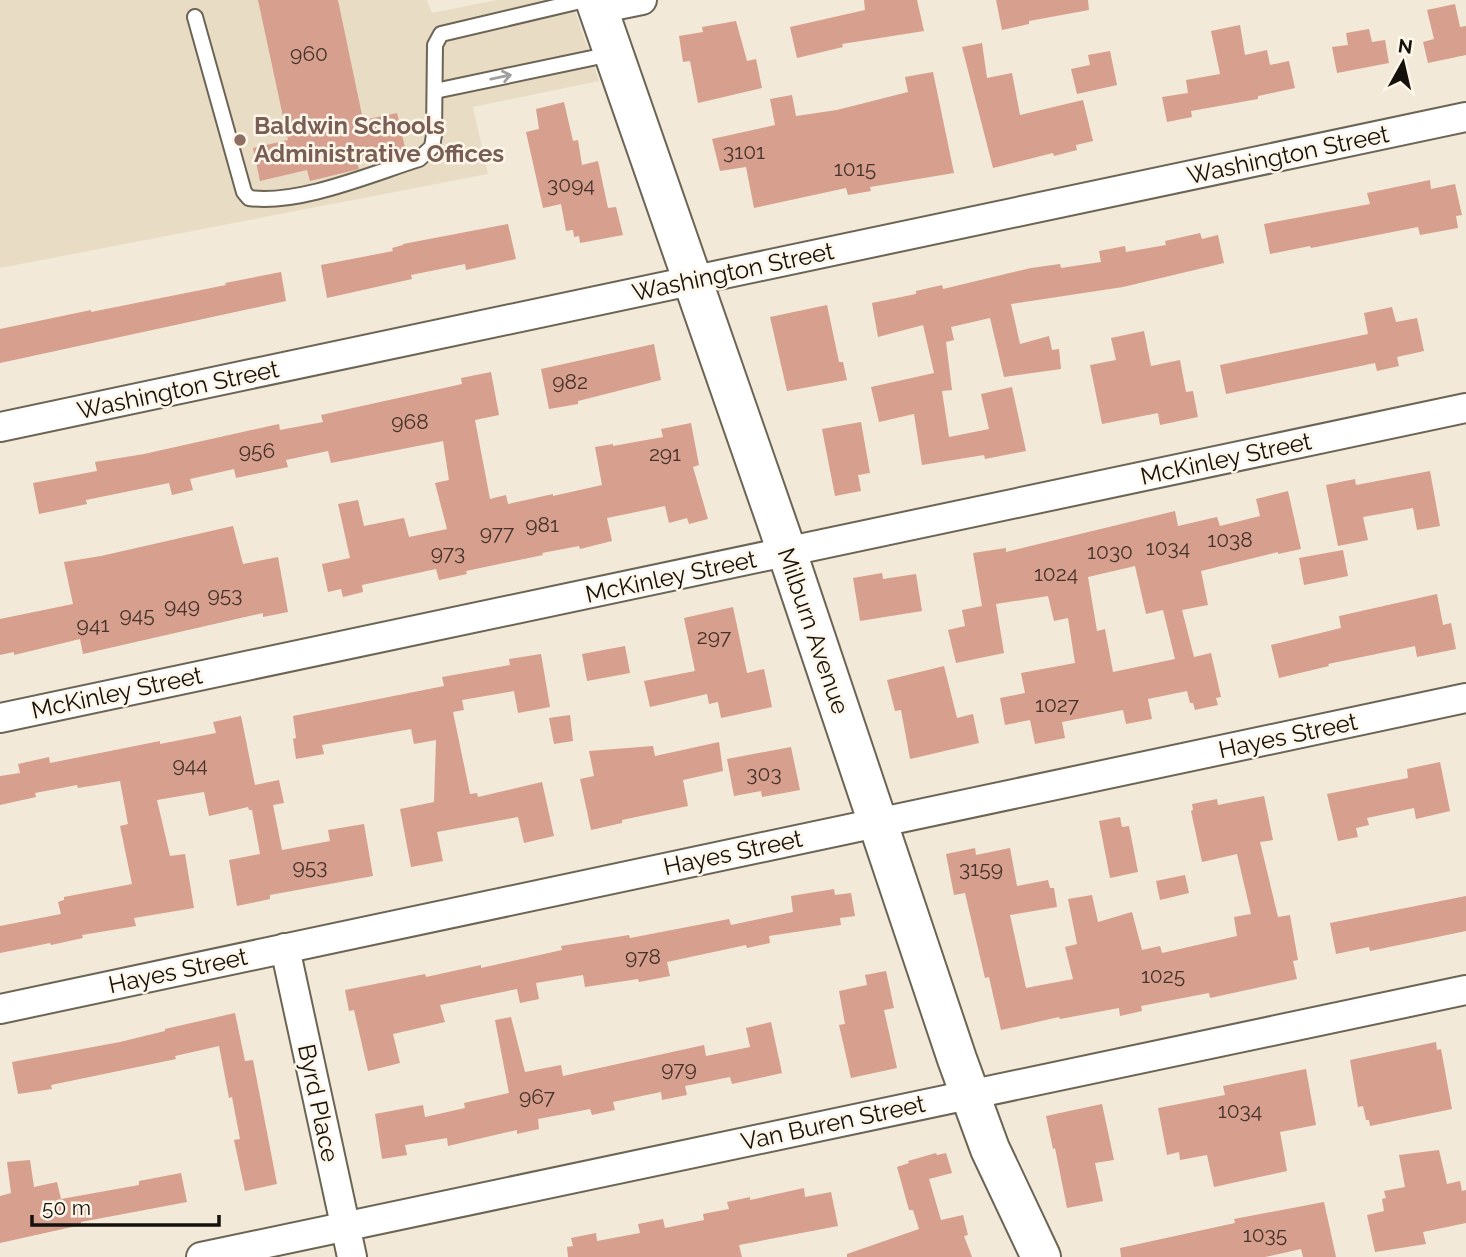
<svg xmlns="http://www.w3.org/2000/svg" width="1466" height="1257" viewBox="0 0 1466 1257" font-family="Raleway,sans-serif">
  <rect width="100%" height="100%" fill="#f2e9d8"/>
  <path fill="#e9dcc4" d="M0,0H427L432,13L497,0H571L599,81L473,107L488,174L0,268Z"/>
  <g fill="#d79f8d" fill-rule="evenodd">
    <path d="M258,0H338L363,120L397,113L406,152L357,162L359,169L310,181L307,170L260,181L253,148L288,140Z"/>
    <path d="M864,0H917L924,31L842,44L843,47L797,58L790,27L865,10Z"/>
    <path d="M996,0H1088L1089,10L1029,21V24L1002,30Z"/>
    <path d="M1455,4L1460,27L1466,26V55L1428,63L1423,42L1434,39L1427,10Z"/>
    <path d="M736,21L747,61L756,59L762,88L698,103L690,61L683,62L679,36L703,32L702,27Z"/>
    <path d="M1240,25L1245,55L1267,50L1270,65L1289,61L1295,88L1258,96V99L1191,111L1192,117L1167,122L1162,97L1188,93L1186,80L1220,74L1211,31Z"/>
    <path d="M1369,29L1372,42L1385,40L1389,63L1337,73L1332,47L1348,45L1346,33Z"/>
    <path d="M982,43L987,78L1012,73L1020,115L1083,100L1093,141L1076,145L1077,150L1054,156L1053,153L993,168L962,47Z"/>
    <path d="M1110,51L1117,85L1077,94L1071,69L1090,65L1088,55Z"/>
    <path d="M933,72L954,173L870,187L871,191L848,195L846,188L754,208L746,167L720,171L712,139L775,125L770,99L792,95L796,116L837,110L908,92L905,77Z"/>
    <path d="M564,102L573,141L578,140L582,165L598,161L608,208L616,207L623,235L580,243L579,236L574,237L573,230L566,231L561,204L543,208L526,132L539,129L536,109Z"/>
    <path d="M1430,180L1431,189L1455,184L1462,215L1456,216L1458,228L1420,235L1418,227L1311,248L1310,246L1270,254L1264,224L1370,204L1367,193Z"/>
    <path d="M508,224L516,259L466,270L465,264L411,275L412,279L327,298L321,265L393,251L392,248L403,245V244Z"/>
    <path d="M1200,233L1202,239L1218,235L1224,263L1123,287L1011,304L1020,344L1049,336L1052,350L1059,349L1061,369L1004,377L990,318L951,327L954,340L946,342L952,390L942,391L949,437L989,429L981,394L1012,387L1026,451L985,459L984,455L922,465L914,414L879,422L871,387L934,373L923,325L878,337L872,303L916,294V291L942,285L943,289L1031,268L1060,264L1061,268L1101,262L1099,251L1125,246L1126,252L1166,245L1165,241Z"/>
    <path d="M281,272L286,301L0,363V329L91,310V312L226,285L225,283Z"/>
    <path d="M827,305L839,362H843L847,380L787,391L770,317Z"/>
    <path d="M1392,307L1396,322L1417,318L1424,351L1397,357L1399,366L1377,371L1375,363L1226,394L1220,365L1368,334L1364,313Z"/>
    <path d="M1144,331L1151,366L1180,360L1186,392L1193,391L1198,417L1160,425L1158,413L1102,424L1090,365L1116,360L1111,338Z"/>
    <path d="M654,344L661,380L578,401V404L549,409L541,369Z"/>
    <path d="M491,372L499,415L475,420L490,499L506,495L508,504L553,494V496L602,485L595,447L613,444V446L663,437L661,429L691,423L699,465L693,467L708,519L689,524L687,518L669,523L665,506L607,518L612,541L580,549L579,546L542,553L543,555L466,571L467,574L439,580L436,569L362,585L363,592L343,597L341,589L328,592L322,564L350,558L338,504L358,500L364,526L404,518L409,537L447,529L435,483L449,480L443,441L331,463L328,451L286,460L288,467L236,478L234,469L190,479L193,490L172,495L169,483L86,500L87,504L39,514L33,483L97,471L95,462L144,454L279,424L280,430L323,422L321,415L462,384L461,378Z"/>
    <path d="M861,422L870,473L858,475L861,491L835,496L822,429Z"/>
    <path d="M1430,471L1440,526L1417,530L1413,508L1363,517L1368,540L1338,546L1326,485L1355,479L1356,485Z"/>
    <path d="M1288,491L1301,549L1278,554V552L1201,571L1208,605L1182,610L1194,657L1211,653L1221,697L1216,698L1218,705L1195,710L1193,703H1190L1187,691L1148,699L1152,719L1126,724L1123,710L1062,722L1065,738L1035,744L1030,720L1005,725L1000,698L1025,693L1021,673L1075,663L1068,618L1054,621L1048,596L996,604L1004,653L956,663L948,630L965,626L962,610L982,606L973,553L1006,548V552L1175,511L1178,526L1217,517L1220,526L1260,516L1256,499ZM1135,566L1146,614L1163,610L1175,659L1113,672L1105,629L1097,631L1088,577Z"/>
    <path d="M233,526L243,564L278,557L288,612L263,617V613L83,654L80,639L14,655V652L0,655V619L73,604L64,562L101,556Z"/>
    <path d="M1343,550L1348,576L1304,585L1299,558Z"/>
    <path d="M882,573L883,579L916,574L922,611L860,621L853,578Z"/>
    <path d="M1437,594L1443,625L1451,623L1456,649L1417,657L1415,646L1328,664L1329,666L1279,678L1271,645L1341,628L1339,616Z"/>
    <path d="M733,607L747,673L764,669L772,707L721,718L718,702L709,704L707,694L650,707L644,681L695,671L684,618Z"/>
    <path d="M625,646L630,673L587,681L582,654Z"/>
    <path d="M541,654L550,707L518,713L514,691L462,700L464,710L453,712L470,794L477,793L478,797L542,782L554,836L524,843L518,817L437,832L443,861L411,867L400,809L434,802L436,740L414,744L411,729L322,745L324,754L296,759L293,739L296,738L293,716L444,686L442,677L510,665L509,659Z"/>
    <path d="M944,666L957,718L973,714L979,743L910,759L901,710L895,711L887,680Z"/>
    <path d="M570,715L573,741L554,744L549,718Z"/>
    <path d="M241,716L255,785L279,780L284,803L273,805L282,850L330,841L328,830L364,824L373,876L270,895V899L237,906L229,860L260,854L252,810H249L248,807L209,816L204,792L157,800L170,856L185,854L194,908L134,918L136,926L82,935L83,938L51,945L50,943L0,953V926L61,914L58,902L64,900V897L132,884L120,826L128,824L120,781L78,788L77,785L35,793L36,797L0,805V776L20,773L18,764L49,757L50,763L160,741V744L216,733L213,722Z"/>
    <path d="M719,742L723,771L683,780L688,806L622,820V823L591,830L580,779L594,776L589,751L653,746L655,756Z"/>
    <path d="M791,747L800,790L762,797L761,791L734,796L727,759Z"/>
    <path d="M1440,762L1450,811L1416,819L1414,808L1367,818L1369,825L1356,828L1358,837L1338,841L1327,794L1408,778L1407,769Z"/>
    <path d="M1264,796L1273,840L1260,842L1278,917L1290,915L1298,960L1293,961L1297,979L1210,998L1209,993L1141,1006L1142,1011L1120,1016L1119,1008L1060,1019L1059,1017L1001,1030L989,977L985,978L965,893L954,895L946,854L975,848L976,855L1010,848L1017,886L1048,880L1050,888H1054L1057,907L1010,915L1026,988L1073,979L1065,947L1077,944L1068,899L1092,895L1098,922L1132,912L1142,950L1160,946L1162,953L1237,936L1234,917L1251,914L1237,854L1202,862L1191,811L1193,810L1192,804L1217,799L1218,805Z"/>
    <path d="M1120,817L1122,827L1129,826L1138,872L1110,878L1099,821Z"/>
    <path d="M1185,875L1189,893L1160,900L1156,881Z"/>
    <path d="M834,889L835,895L851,893L855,916L840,918L841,925L769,936L770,943L747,948L746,945L667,962L670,976L639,982L638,979L585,987L583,975L536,983L539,999L520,1003L517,989L440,1005L445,1022L393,1034L400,1063L368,1071L354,1010L349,1011L345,990L425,974L426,977L481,965V968L562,950L561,946L629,935L630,938L729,919L731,925L793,912L791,896Z"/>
    <path d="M1466,896V931L1370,951L1369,947L1336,954L1330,923Z"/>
    <path d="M886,971L894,1008L884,1010L897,1068L851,1078L839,1025L845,1024L839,991L867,985L865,975Z"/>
    <path d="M235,1013L245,1061L253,1060L277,1184L245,1191L234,1140L240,1139L232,1097L229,1098L219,1046L175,1056L176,1059L51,1085L52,1089L18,1094L12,1062L120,1042L165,1031V1029Z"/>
    <path d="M511,1017L525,1072L561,1065L563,1076L704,1045L706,1056L750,1047L746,1028L771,1022L782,1073L732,1084L730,1077L685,1086L687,1095L662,1100L661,1092L613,1102L615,1110L592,1115L590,1109L538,1119L539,1129L517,1134V1130L448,1146L447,1138L405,1145L407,1155L382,1159L375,1114L423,1105L425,1117L465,1108L464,1103L509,1093L495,1020Z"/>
    <path d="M1436,1042L1437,1050L1441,1049L1452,1109L1370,1126L1369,1120H1366L1363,1106L1358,1107L1350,1060Z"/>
    <path d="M1306,1069L1316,1125L1280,1132L1287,1171L1214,1187L1207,1155L1180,1160L1179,1152L1167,1155L1158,1108L1225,1095L1223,1086Z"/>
    <path d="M1102,1104L1114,1160L1095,1163L1103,1201L1067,1208L1055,1148L1053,1149L1046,1116Z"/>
    <path d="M1439,1150L1447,1184L1460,1181L1462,1191L1466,1190V1223L1423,1232L1426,1244L1375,1252L1367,1215L1384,1211L1382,1199L1386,1198L1384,1191L1405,1187L1399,1155Z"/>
    <path d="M936,1153L937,1155L946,1153L952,1173L929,1179L941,1220L963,1215L968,1235L964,1236L972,1257H847V1254L919,1229L913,1210H909L897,1167L909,1163L908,1161Z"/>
    <path d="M30,1160L34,1187L57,1182L61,1199L139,1185V1181L181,1173L187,1202L81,1222V1225L0,1243V1196L11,1193L7,1162Z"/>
    <path d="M804,1188L805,1197L831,1192L838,1226L739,1245L742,1257H568L567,1247L573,1246L571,1238L596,1233L597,1241L640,1233L638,1224L663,1219L665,1228L704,1220L703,1214L729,1209L727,1202L750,1197V1200Z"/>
    <path d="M1324,1202L1336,1257H1303L1301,1249L1265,1257H1121L1120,1248L1235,1223L1234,1219Z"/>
  </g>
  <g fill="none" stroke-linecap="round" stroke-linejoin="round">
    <g stroke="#6c6455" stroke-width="18">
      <g id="service">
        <path d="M195,17L244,192L249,198C299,205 371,174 419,159L432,147L434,135L435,45L441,34L585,0"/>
        <path d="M435,91L611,54"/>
      </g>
    </g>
    <g stroke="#6c6455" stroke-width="32">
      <g id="minor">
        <path d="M598,9L642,0"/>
        <path d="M0,427L1466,117"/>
        <path d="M0,718L1466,408"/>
        <path d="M285,948L352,1257"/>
        <path d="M0,1009L1466,698"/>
        <path d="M201,1257L1466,990"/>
      </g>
    </g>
    <g stroke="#6c6455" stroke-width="42">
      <path id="secondary" d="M595,0L787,552L957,1059L990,1149L1041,1257"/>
    </g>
    <use href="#service" stroke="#fff" stroke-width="14"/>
    <use href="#minor" stroke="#fff" stroke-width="28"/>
    <use href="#secondary" stroke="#fff" stroke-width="38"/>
  </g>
  <defs><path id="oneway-shaft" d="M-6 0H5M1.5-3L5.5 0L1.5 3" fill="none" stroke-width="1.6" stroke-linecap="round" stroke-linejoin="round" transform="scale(1.75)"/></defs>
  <use stroke="#a1a09e" href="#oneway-shaft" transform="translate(501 77) rotate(-12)"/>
  <circle fill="#8d6e63" stroke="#fef6e9" stroke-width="2.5" cx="240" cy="140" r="7"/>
  <g text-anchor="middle" stroke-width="5" stroke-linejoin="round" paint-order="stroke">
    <g font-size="21" fill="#46342c">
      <text x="309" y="61">960</text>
      <text x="744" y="159">3101</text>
      <text x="855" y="176">1015</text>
      <text x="571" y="192">3094</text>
      <text x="570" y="389">982</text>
      <text x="410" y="429">968</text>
      <text x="257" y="458">956</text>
      <text x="665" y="461">291</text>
      <text x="542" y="532">981</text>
      <text x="497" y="540">977</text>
      <text x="1230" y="547">1038</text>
      <text x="1168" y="555">1034</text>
      <text x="1110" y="559">1030</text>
      <text x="448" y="560">973</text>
      <text x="1056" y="581">1024</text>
      <text x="225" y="602">953</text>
      <text x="182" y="613">949</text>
      <text x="137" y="622">945</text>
      <text x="93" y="632">941</text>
      <text x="714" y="644">297</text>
      <text x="1057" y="712">1027</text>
      <text x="190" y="772">944</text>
      <text x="764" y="781">303</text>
      <text x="310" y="874">953</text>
      <text x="981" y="876">3159</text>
      <text x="643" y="964">978</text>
      <text x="1163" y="983">1025</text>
      <text x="679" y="1076">979</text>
      <text x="537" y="1104">967</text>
      <text x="1240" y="1118">1034</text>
      <text x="1265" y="1242">1035</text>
    </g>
    <g font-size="24" font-weight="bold" fill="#785e54" stroke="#fef6e9" text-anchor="start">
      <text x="254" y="134">Baldwin Schools<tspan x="254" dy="28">Administrative Offices</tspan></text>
    </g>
    <g font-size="24" fill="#15110c" stroke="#fef6e9">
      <text transform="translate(1288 155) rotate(-12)" y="8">Washington Street</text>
      <text transform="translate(733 272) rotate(-12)" y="8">Washington Street</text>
      <text transform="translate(178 390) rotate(-12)" y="8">Washington Street</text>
      <text transform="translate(1226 459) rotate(-12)" y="8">McKinley Street</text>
      <text transform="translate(671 577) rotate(-12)" y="8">McKinley Street</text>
      <text transform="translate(813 631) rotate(71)" y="8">Milburn Avenue</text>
      <text transform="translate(117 693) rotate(-12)" y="8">McKinley Street</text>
      <text transform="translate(1288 736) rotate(-12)" y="8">Hayes Street</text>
      <text transform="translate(733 853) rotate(-12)" y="8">Hayes Street</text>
      <text transform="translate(178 971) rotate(-12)" y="8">Hayes Street</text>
      <text transform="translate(318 1103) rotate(78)" y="8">Byrd Place</text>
      <text transform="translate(833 1123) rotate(-12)" y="8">Van Buren Street</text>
    </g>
  </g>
  <g transform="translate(1403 63) rotate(8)" stroke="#fef6e9" stroke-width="5" paint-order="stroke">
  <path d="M0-5L12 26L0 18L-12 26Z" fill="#15110c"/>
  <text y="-10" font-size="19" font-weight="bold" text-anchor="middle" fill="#15110c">N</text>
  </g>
  <path d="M32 1215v10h187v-10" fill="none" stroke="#15110c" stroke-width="3.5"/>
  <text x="42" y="1215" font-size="21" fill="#15110c" stroke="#fef6e9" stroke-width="5" paint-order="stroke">50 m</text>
</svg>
